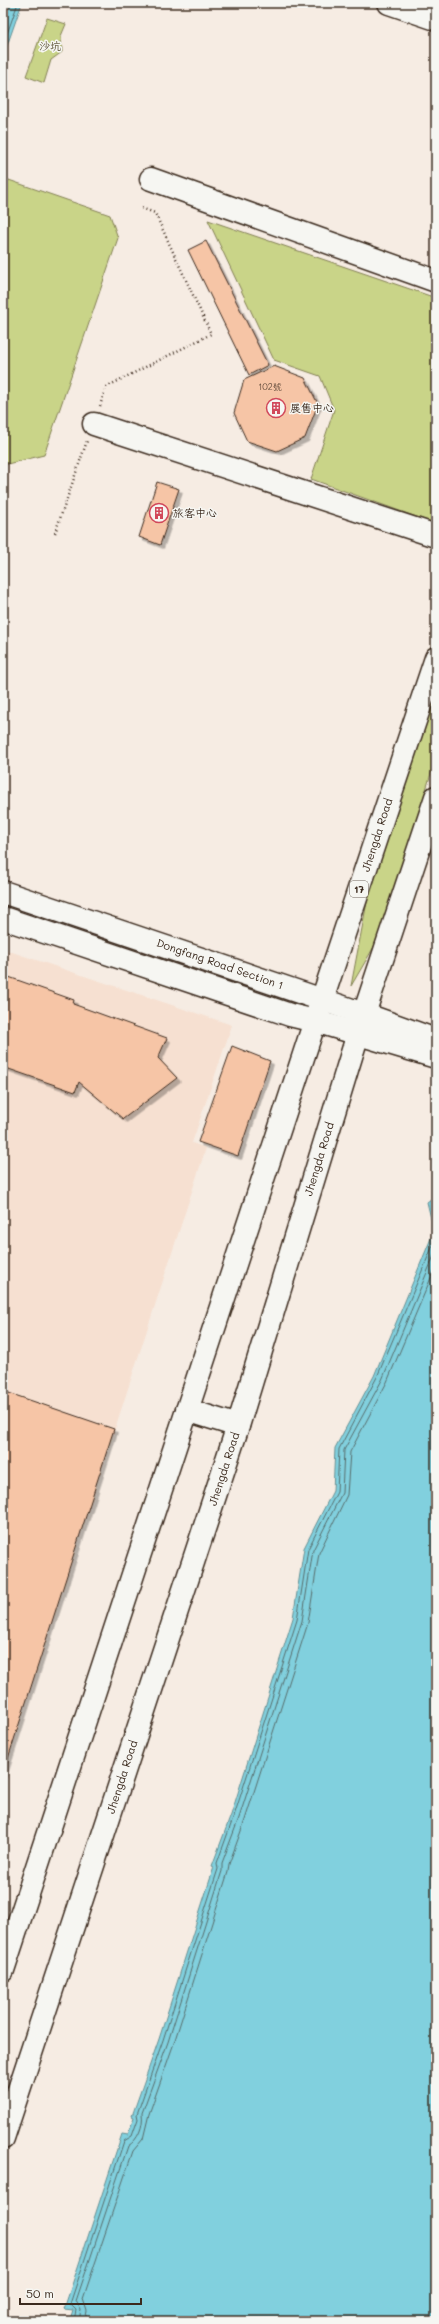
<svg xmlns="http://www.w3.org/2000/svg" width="439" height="2324" viewBox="0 0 439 2324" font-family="Mali,'LXGW WenKai TC',sans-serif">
  <defs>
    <filter id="shadow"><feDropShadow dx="3.5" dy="3.5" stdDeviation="0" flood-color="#0004"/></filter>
  </defs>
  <rect width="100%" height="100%" fill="#f6ece3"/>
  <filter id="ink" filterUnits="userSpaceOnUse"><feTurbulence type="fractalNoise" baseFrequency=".025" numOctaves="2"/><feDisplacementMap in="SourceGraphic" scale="8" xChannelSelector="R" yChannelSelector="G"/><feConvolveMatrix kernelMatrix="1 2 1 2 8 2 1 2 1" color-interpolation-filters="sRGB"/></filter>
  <g filter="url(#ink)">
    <path fill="#f6e0d1" d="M3,949L232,1025L192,1143L206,1148L3,1774Z"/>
    <g fill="#c9d488" stroke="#827f53">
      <path d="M47,18L66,24L61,36L62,52L51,60L44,83L26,76Z"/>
      <path d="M3,178L110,215L118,238L44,455L3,465Z"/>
      <path d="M208,220L436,298V524L311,479L334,410L320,376L274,360Z"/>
      <path d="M436,687V757L392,901L375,945L351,986L371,881Z"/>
    </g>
    <g fill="#81d0de" stroke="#658e91">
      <path d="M3,3H22L3,57Z"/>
      <path d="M436,1195V2321L70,2319L73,2310L64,2309L122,2134L128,2135L134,2117L132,2116L159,2039L214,1867L212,1866L231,1815L293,1618L304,1548L333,1491L335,1448L374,1376L434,1231L427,1202Z"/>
    </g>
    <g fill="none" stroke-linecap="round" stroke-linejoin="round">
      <g stroke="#576c6b" stroke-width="1">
        <path d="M3,45L18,3"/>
        <path d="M74,2321L76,2310L70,2304L124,2141L132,2136L138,2119L137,2114L163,2040L218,1869L217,1863L234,1816L297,1620L308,1549L337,1492L339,1449L377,1377L436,1238"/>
        <path d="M79,2321L81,2310L76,2301L128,2146C138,2140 144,2126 142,2113L168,2042L222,1871V1863L239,1818L302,1621L313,1550L342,1493L344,1450L382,1380L436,1251"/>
        <path d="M85,2321L87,2311L83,2299L133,2151L143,2139L149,2114L174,2043L228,1872L229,1864L245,1820L308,1623L319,1553L347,1495L350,1452L387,1382L436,1266"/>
      </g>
    </g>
    <g fill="#f6c5a6" stroke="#3b2a1e" filter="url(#shadow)">
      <path d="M206,241L268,365L249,375L188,250Z"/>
      <path d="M274,366L305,378L318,404L305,438L277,451L247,441L234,413L244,380Z"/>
      <path d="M157,482L179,489L160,545L139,537Z"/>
      <path d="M3,975L74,1000L73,1004L167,1038L158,1058L177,1078L123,1119L79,1082L75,1092L3,1067Z"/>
      <path d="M232,1046L270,1061L238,1156L198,1142Z"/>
      <path d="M3,1391L114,1429L3,1774Z"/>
    </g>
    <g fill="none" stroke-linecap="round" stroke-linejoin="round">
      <g stroke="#3b2a1e" stroke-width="25">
        <g id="minor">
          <path d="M389,3L436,19"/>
          <path d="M151,179L436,281"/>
          <path d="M94,424L436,536"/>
          <path d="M3,892L364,1014L238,1426L3,2138"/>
          <path d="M3,918L290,1015L315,1021L3,1970"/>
          <path d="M187,1410L238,1426"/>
        </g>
      </g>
      <g stroke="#3b2a1e" stroke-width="25">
        <g id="major">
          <path d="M436,658L315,1021L436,1057"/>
          <path d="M436,797L364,1014L436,1040"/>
        </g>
      </g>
      <g stroke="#3b2a1e" stroke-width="2.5" stroke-dasharray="1 3" stroke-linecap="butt">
        <path d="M100,406L106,387L211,334L155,213L141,208"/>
        <path d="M55,533L87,441"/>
      </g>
      <use href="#minor" stroke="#f6f6f2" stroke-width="22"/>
      <use href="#major" stroke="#f6f6f2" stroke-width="22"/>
    </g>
  </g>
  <defs>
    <g id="building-ring" transform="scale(1)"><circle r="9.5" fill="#f6f6f2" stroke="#d1495b" stroke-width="1.5"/><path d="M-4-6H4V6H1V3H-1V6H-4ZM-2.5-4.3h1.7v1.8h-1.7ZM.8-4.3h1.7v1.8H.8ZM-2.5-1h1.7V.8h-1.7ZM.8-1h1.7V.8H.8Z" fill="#d1495b"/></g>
  </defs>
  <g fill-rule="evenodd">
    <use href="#building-ring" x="276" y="408"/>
    <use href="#building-ring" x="159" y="513"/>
  </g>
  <g text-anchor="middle" stroke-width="3" stroke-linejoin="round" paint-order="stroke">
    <g font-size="9" fill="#6a5140">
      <text x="270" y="390">102號</text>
    </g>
    <rect fill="#f6f6f2" stroke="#73675e" stroke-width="1" x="350" y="881" width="18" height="16" rx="3"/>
    <g font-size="10" font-weight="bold" fill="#3b2a1e">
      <text x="359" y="893">17</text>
    </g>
    <g font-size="11" fill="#5e5438" stroke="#f6f6f2">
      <text x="50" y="50">沙坑</text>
    </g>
    <g font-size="11" fill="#3b2a1e" stroke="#f6f6f2" text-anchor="start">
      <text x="290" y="412">展售中心</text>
      <text x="173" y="517">旅客中心</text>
    </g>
    <g font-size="11" fill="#3b2a1e" stroke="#f6f6f2">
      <text transform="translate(377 835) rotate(-72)" y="4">Jhengda Road</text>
      <text transform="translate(220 964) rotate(19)" y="4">Dongfang Road Section 1</text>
      <text transform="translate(319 1159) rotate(-73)" y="4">Jhengda Road</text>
      <text transform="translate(224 1469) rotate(-72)" y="4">Jhengda Road</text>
      <text transform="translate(122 1777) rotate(-72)" y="4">Jhengda Road</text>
    </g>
  </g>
  <rect width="439" height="2324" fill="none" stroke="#f6f6f2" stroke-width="16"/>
  <rect x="8" y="8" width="423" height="2308" fill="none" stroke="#3b2a1e" stroke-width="1.5" filter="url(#ink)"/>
  <path d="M20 2298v6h121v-6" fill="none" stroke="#3b2a1e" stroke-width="2"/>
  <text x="26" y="2298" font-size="12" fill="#3b2a1e" stroke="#f6f6f2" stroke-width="3" paint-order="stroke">50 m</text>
</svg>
